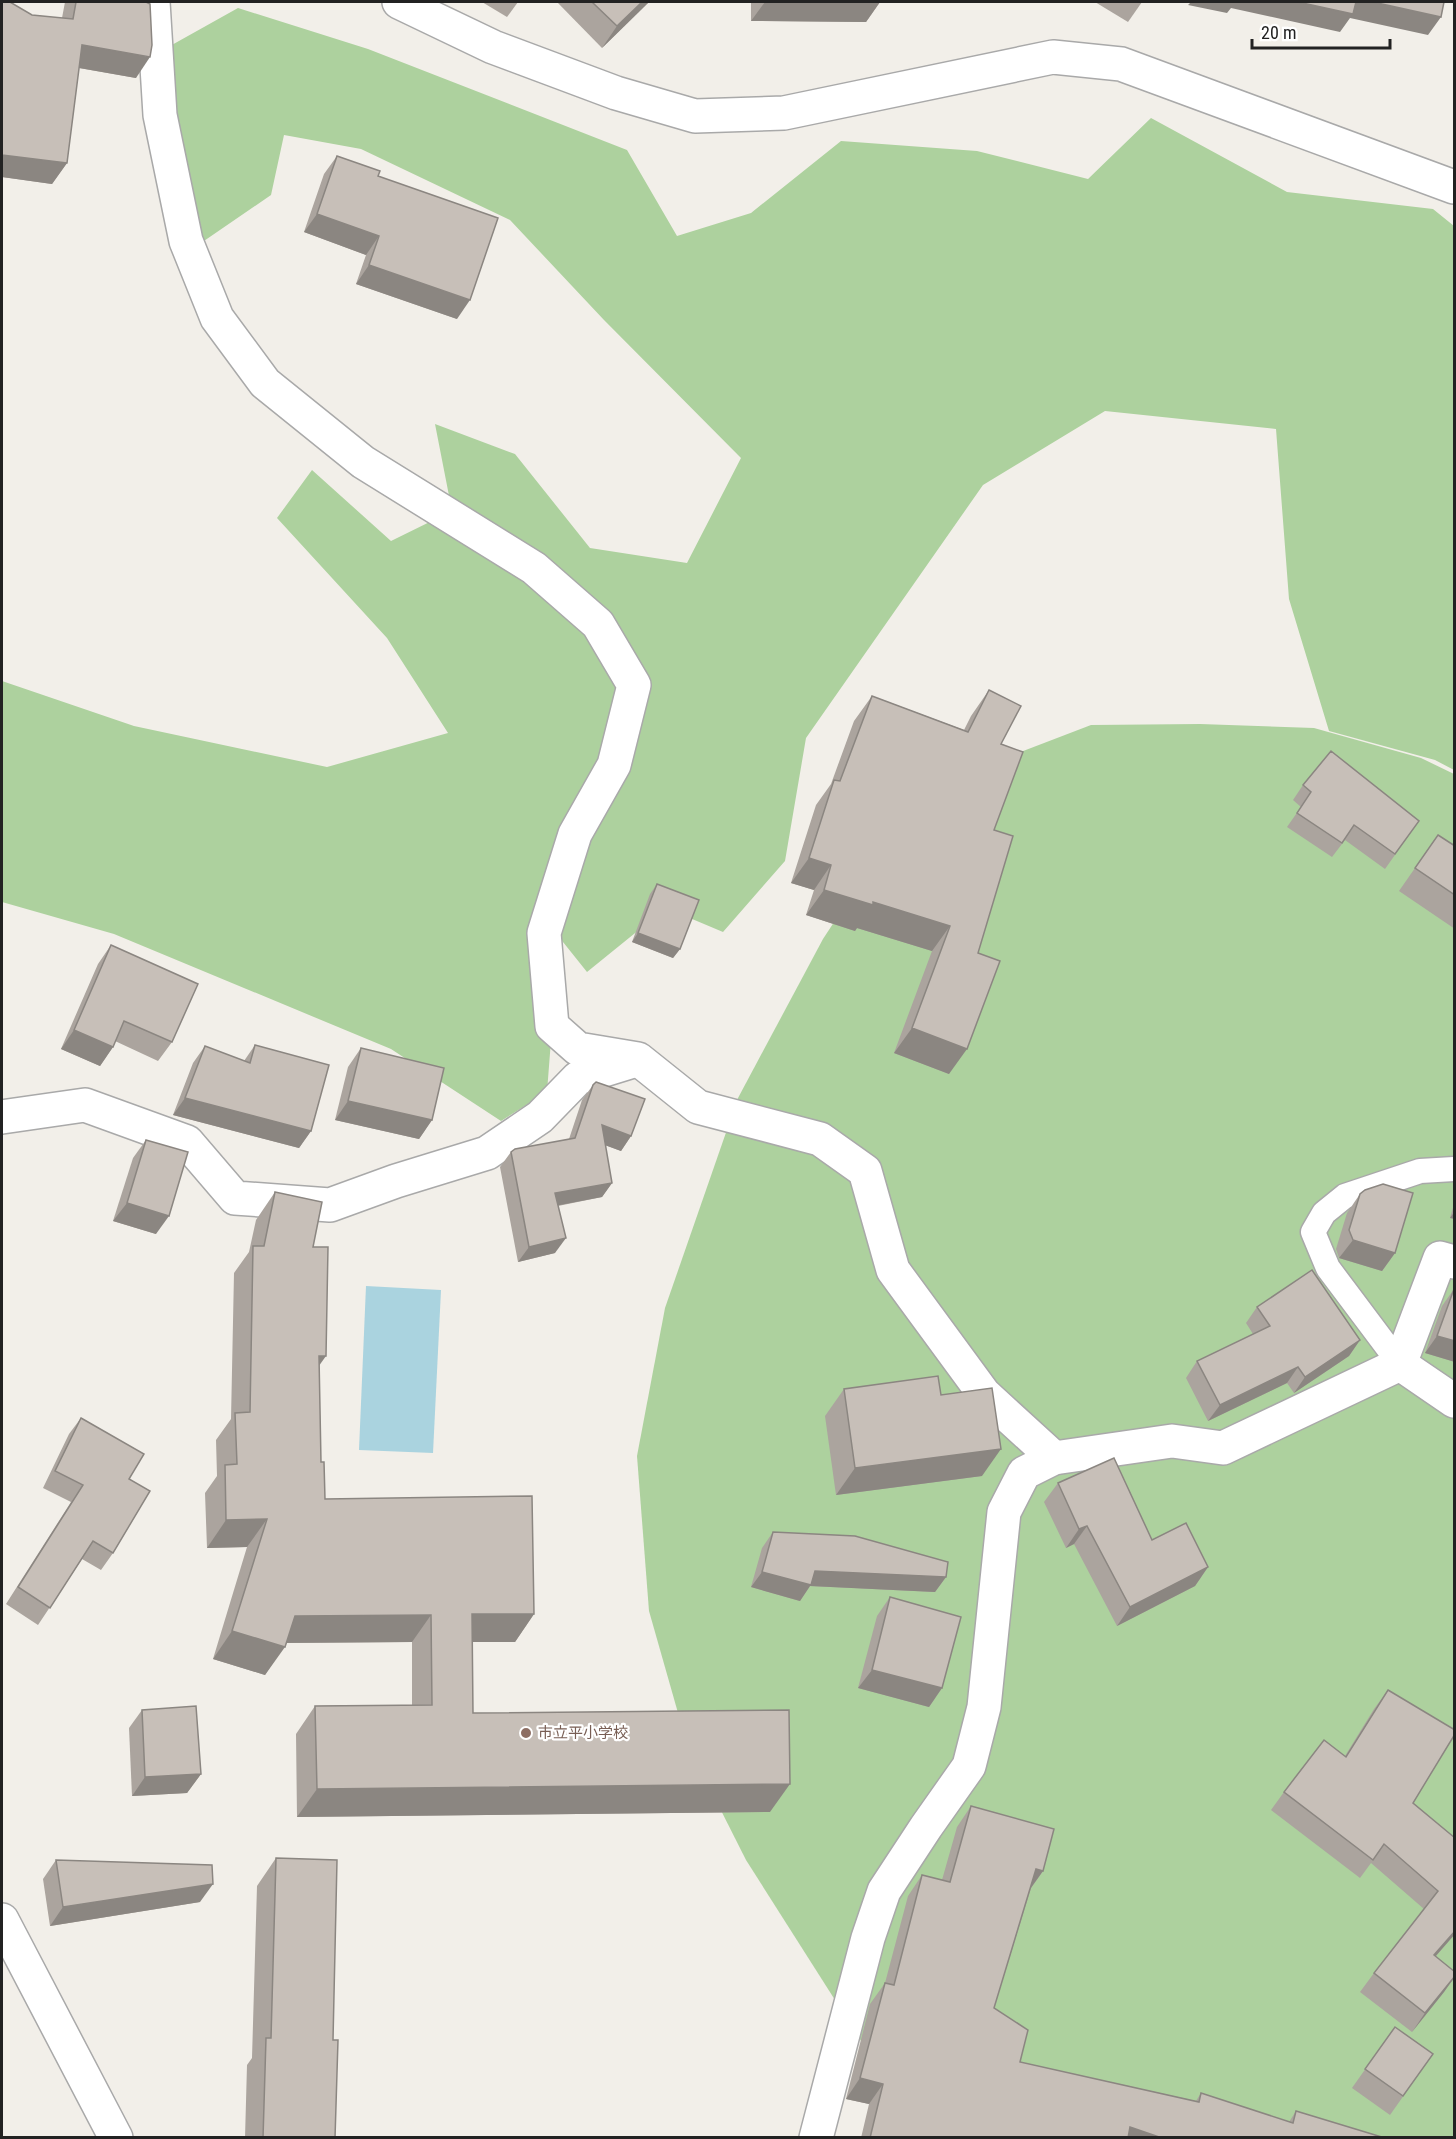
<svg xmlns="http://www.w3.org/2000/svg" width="1456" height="2139" viewBox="0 0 1456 2139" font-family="'Roboto Condensed','Noto Sans JP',sans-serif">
  <rect width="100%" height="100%" fill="#f2efe9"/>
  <g fill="#add19e">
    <path d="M238,8L368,49L627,150L677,236L751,213L841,141L977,151L1088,179L1151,118L1287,192L1433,209L1454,226V770L1435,760L1329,731L1289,599L1276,429L1105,411L983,485L806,738L785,861L723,932L666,908L587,972L559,937L547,1092L501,1121L391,1049L114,934L2,902V681L134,726L327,767L448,733L387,638L277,518L312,470L391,541L452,511L435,424L515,454L590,548L687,563L741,458L604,320L510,220L361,149L284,135L271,195L201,243L174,118L170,46Z"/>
    <path d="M1200,724L1314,728L1421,758L1454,774V2137H939L863,2044L746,1860L686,1741L649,1611L637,1456L665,1308L738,1098L823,939L889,838L966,773L1091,725Z"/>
  </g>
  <path fill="#aad3df" d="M366,1286L441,1290L433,1453L359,1450Z"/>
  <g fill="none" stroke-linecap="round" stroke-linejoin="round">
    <g stroke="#a9a9a9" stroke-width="27">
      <path id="service" d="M1400,1364L1328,1268L1313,1232L1324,1213L1345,1196L1420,1171L1454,1169"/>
    </g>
    <g stroke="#a9a9a9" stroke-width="36">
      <g id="minor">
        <path d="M153,2L160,115L186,241L217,318L265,383L363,462L534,568L598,624L634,685L614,765L575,834L544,933L552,1026L578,1049L638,1059L698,1107L820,1139L865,1171L893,1270L984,1394L1054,1458"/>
        <path d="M399,2L493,47L616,93L695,116L784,113L1053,57L1121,64L1454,187"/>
        <path d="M2,1117L85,1105L187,1142L235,1198L330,1205L396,1181L487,1153L540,1117L578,1078L633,1061"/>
        <path d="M1400,1364L1440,1258L1454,1262"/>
        <path d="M2,1920L116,2138"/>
        <path d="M816,2138L868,1938L884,1891L926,1827L969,1766L984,1707L1004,1512L1024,1473L1054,1458L1172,1441L1223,1448L1400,1364L1454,1401"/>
      </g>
    </g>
    <use href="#service" stroke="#fff" stroke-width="24"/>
    <use href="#minor" stroke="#fff" stroke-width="33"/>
  </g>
  <g fill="#aba49e">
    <path d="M2,2L32,15L62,18L65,2H146L136,78L79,68L67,163L52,184L2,177Z"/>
    <path d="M482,2H518L507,17Z"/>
    <path d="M557,2H649L602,48Z"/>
    <path d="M751,2H880L866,22L751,21Z"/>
    <path d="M1095,2H1142L1128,22Z"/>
    <path d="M337,156L378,176L457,319L356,284L366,255L304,232L324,174Z"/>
    <path d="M989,690L1001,744L994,830L978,953L949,1074L894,1053L932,951L857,928L855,931L806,915L814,890L791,883L816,805L831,784L854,721L872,696L964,730L971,716Z"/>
    <path d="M1303,785L1419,821L1385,869L1345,840L1332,857L1287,827L1301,807L1293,800Z"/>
    <path d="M1438,835L1455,846V929L1399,891Z"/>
    <path d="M657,884L680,949L673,958L632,942L650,894Z"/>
    <path d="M111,945L172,1042L158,1061L115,1041L113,1047L100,1066L61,1049L98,964Z"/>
    <path d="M255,1045L311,1131L299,1148L173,1115L193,1063L205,1046L244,1061Z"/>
    <path d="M361,1048L432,1120L419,1139L335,1120L348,1067Z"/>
    <path d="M593,1085L631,1136L621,1151L605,1145L612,1183L602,1197L558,1206L555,1253L518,1262L500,1167L511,1152L569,1139L582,1100Z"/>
    <path d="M146,1140L156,1234L113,1221L133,1158Z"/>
    <path d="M275,1192L313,1247L319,1366L321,1462L325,1499L534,1614L515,1642H472L473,1713L770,1812L297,1817L296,1734L315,1706L412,1705V1642L286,1643L265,1675L213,1659L247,1547L207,1548L205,1493L217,1476L216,1440L231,1419L234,1273L249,1252L256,1220Z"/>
    <path d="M1360,1194L1395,1253L1382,1271L1339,1258L1336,1249L1347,1213Z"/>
    <path d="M1455,1201V1219L1450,1218Z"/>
    <path d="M1454,1289L1455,1362L1425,1353L1442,1306Z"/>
    <path d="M1257,1307L1360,1340L1349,1356L1294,1393L1287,1383L1208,1421L1186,1378L1197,1361L1253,1334L1246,1323Z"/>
    <path d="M844,1389L941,1395L982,1476L836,1495L825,1416Z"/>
    <path d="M81,1418L129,1479L113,1553L101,1570L82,1559L38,1625L6,1604L71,1502L43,1488L69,1434Z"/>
    <path d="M1058,1483L1152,1540L1208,1567L1195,1586L1117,1626L1074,1544L1066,1548L1044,1502Z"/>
    <path d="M773,1532L946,1577L935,1592L810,1586L800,1601L751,1587L762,1548Z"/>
    <path d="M890,1597L942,1688L929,1707L858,1688L877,1616Z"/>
    <path d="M1388,1690L1413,1803L1455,1838V1934L1435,1957L1455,1977L1444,1992L1412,2032L1360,1992L1374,1973L1424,1909L1371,1863L1360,1878L1271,1810L1284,1792L1345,1756L1374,1709Z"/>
    <path d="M142,1710L201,1774L187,1793L132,1796L129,1728Z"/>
    <path d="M971,1806L1043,1871L1031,1888L994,2008L1020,2062L1196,2101L1201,2093L1289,2122L1296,2111L1385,2138H861L869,2104L846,2099L870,2004L885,1983L908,1896L922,1875L942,1880L957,1827Z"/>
    <path d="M276,1858L333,2040L335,2138H245L247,2065L252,2058L257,1886Z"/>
    <path d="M56,1860L200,1902L50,1926L43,1879Z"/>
    <path d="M1395,2027L1433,2054L1390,2115L1352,2088Z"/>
  </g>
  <g fill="#8b8681">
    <path d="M642,2H649L602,48L617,26Z"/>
    <path d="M765,2H880L866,22L751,21Z"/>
    <path d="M1191,2H1373L1441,17L1428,35L1350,18L1340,32L1231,8L1227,13L1188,5Z"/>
    <path d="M82,45L150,57L136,78L68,66Z"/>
    <path d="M2,155L67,163L52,184L2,177Z"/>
    <path d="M317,214L379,236L366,255L304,232Z"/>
    <path d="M369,265L470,300L457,319L356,284Z"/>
    <path d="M809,858L831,865L814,890L791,883Z"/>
    <path d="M824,890L873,902L950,926L932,951L857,928L855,931L806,915Z"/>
    <path d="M638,933L680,949L673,958L632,942Z"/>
    <path d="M912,1028L967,1049L949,1074L894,1053Z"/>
    <path d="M74,1030L113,1047L100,1066L61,1049Z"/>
    <path d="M185,1098L311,1131L299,1148L173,1115Z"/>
    <path d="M348,1101L432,1120L419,1139L335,1120Z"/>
    <path d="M602,1125L631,1136L621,1151L591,1140Z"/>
    <path d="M612,1183L602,1197L544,1208L555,1193Z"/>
    <path d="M127,1203L169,1216L156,1234L113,1221Z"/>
    <path d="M1455,1211V1219L1450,1218Z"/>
    <path d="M566,1238L555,1253L518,1262L529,1247Z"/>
    <path d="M1353,1240L1395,1253L1382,1271L1339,1258Z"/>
    <path d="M1437,1336L1455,1341V1362L1425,1353Z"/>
    <path d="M1360,1340L1349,1356L1294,1393L1305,1377Z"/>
    <path d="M319,1356H326L306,1384Z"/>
    <path d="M1298,1367L1287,1383L1208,1421L1220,1405Z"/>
    <path d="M1001,1449L982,1476L836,1495L855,1468Z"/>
    <path d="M267,1519L247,1547L207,1548L226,1520Z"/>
    <path d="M1087,1526L1074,1544L1066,1548L1079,1529Z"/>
    <path d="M1208,1567L1195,1586L1117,1626L1130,1607Z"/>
    <path d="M815,1571L946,1577L935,1592L810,1586L800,1601L751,1587L762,1572Z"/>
    <path d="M472,1614H534L515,1642H452Z"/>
    <path d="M431,1615L412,1642L275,1643L295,1616Z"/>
    <path d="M232,1631L285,1647L265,1675L213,1659Z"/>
    <path d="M872,1670L942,1688L929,1707L858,1688Z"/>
    <path d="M201,1774L187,1793L132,1796L145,1777Z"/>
    <path d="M790,1784L770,1812L297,1817L317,1789Z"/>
    <path d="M1036,1869L1043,1871L1028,1892Z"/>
    <path d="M213,1884L200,1902L50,1926L63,1907Z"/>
    <path d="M1455,1931V1934L1420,1974L1434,1955Z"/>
    <path d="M1455,1976L1444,1992L1412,2032L1425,2013Z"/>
    <path d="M860,2078L883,2084L869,2104L846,2099Z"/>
    <path d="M1130,2127L1162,2138H1123Z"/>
  </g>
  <g fill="#c7bfb8" stroke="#8b8681" stroke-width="1.5">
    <path d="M2,2H10L32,15L73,19L76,2H146L150,4L152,45L150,57L82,45L67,163L2,155Z"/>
    <path d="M592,2H642L617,26Z"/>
    <path d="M1298,2H1356L1353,14Z"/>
    <path d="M1373,2H1444L1441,17Z"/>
    <path d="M337,156L380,171L378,176L498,218L470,300L369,265L379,236L317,214Z"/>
    <path d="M989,690L1021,706L1001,744L1023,752L994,830L1013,836L978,953L1000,961L967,1049L912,1028L950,926L873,902V905L824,890L831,865L809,858L834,780L840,781L872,696L968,732Z"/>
    <path d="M1331,751L1419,821L1395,854L1354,825L1342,843L1297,813L1311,792L1303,785Z"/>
    <path d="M1438,835L1455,846V895L1415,868Z"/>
    <path d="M657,884L699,900L680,949L638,933Z"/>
    <path d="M111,945L198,984L172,1042L124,1021L113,1047L74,1030Z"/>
    <path d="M255,1045L329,1065L311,1131L185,1098L205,1046L250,1063Z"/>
    <path d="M361,1048L444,1068L432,1120L348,1101Z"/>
    <path d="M596,1082L645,1099L631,1136L602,1125L612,1183L555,1193L566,1238L529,1247L511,1152L515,1149L575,1138L593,1085Z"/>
    <path d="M146,1140L188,1152L169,1216L127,1203Z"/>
    <path d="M1383,1184L1413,1193L1395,1253L1353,1240L1349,1230L1360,1194L1365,1190Z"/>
    <path d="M275,1192L322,1202L313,1247H328L326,1356H319L321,1462H324L325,1499L532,1496L534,1614H472L473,1713L789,1710L790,1784L317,1789L315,1706L432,1705L431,1615L295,1616L285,1647L232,1631L267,1519L226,1520L225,1465L237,1464L235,1413L250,1412L253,1246H264Z"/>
    <path d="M1312,1270L1360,1340L1305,1377L1298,1367L1220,1405L1197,1361L1270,1326L1257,1307Z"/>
    <path d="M1454,1289H1455V1341L1437,1336Z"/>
    <path d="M938,1376L941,1395L992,1388L1001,1449L855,1468L844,1389Z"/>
    <path d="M81,1418L144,1454L129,1479L150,1491L113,1553L93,1541L50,1608L18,1587L83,1485L55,1471Z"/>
    <path d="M1114,1458L1152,1540L1186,1523L1208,1567L1130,1607L1087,1526L1079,1529L1058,1483Z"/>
    <path d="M773,1532L855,1536L948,1562L946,1577L815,1571L811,1585L762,1572Z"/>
    <path d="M890,1597L961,1617L942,1688L872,1670Z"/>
    <path d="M1388,1690L1455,1730V1734L1413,1803L1455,1838V1931L1434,1955L1455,1972V1976L1425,2013L1374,1973L1438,1891L1384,1844L1373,1860L1284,1792L1324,1740L1346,1757Z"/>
    <path d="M196,1706L201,1774L145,1777L142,1710Z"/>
    <path d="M971,1806L1054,1829L1043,1871L1036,1869L994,2008L1028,2030L1020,2062L1199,2102L1201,2093L1293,2123L1296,2111L1385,2138H1162L1130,2127L1128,2138H870L883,2084L860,2078L885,1983L894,1985L922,1875L950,1882Z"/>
    <path d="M276,1858L337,1860L333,2040H338L335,2138H263L266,2038H271Z"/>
    <path d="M56,1860L212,1865L213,1884L63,1907Z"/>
    <path d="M1395,2027L1433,2054L1403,2096L1365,2069Z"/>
  </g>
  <circle fill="#8d6e63" stroke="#fff" stroke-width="2" cx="526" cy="1733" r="6"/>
  <g text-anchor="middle" stroke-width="4.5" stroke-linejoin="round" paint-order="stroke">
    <g font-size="15" fill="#785e54" stroke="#fff" text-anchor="start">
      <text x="538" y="1738">市立平小学校</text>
    </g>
  </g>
  <rect width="1456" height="2139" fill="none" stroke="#222222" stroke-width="6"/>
  <path d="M1252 39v9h138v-9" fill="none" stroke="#222222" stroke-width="3"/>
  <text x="1261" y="39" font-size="18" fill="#222222" stroke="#ffffff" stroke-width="4.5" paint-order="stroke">20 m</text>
</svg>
